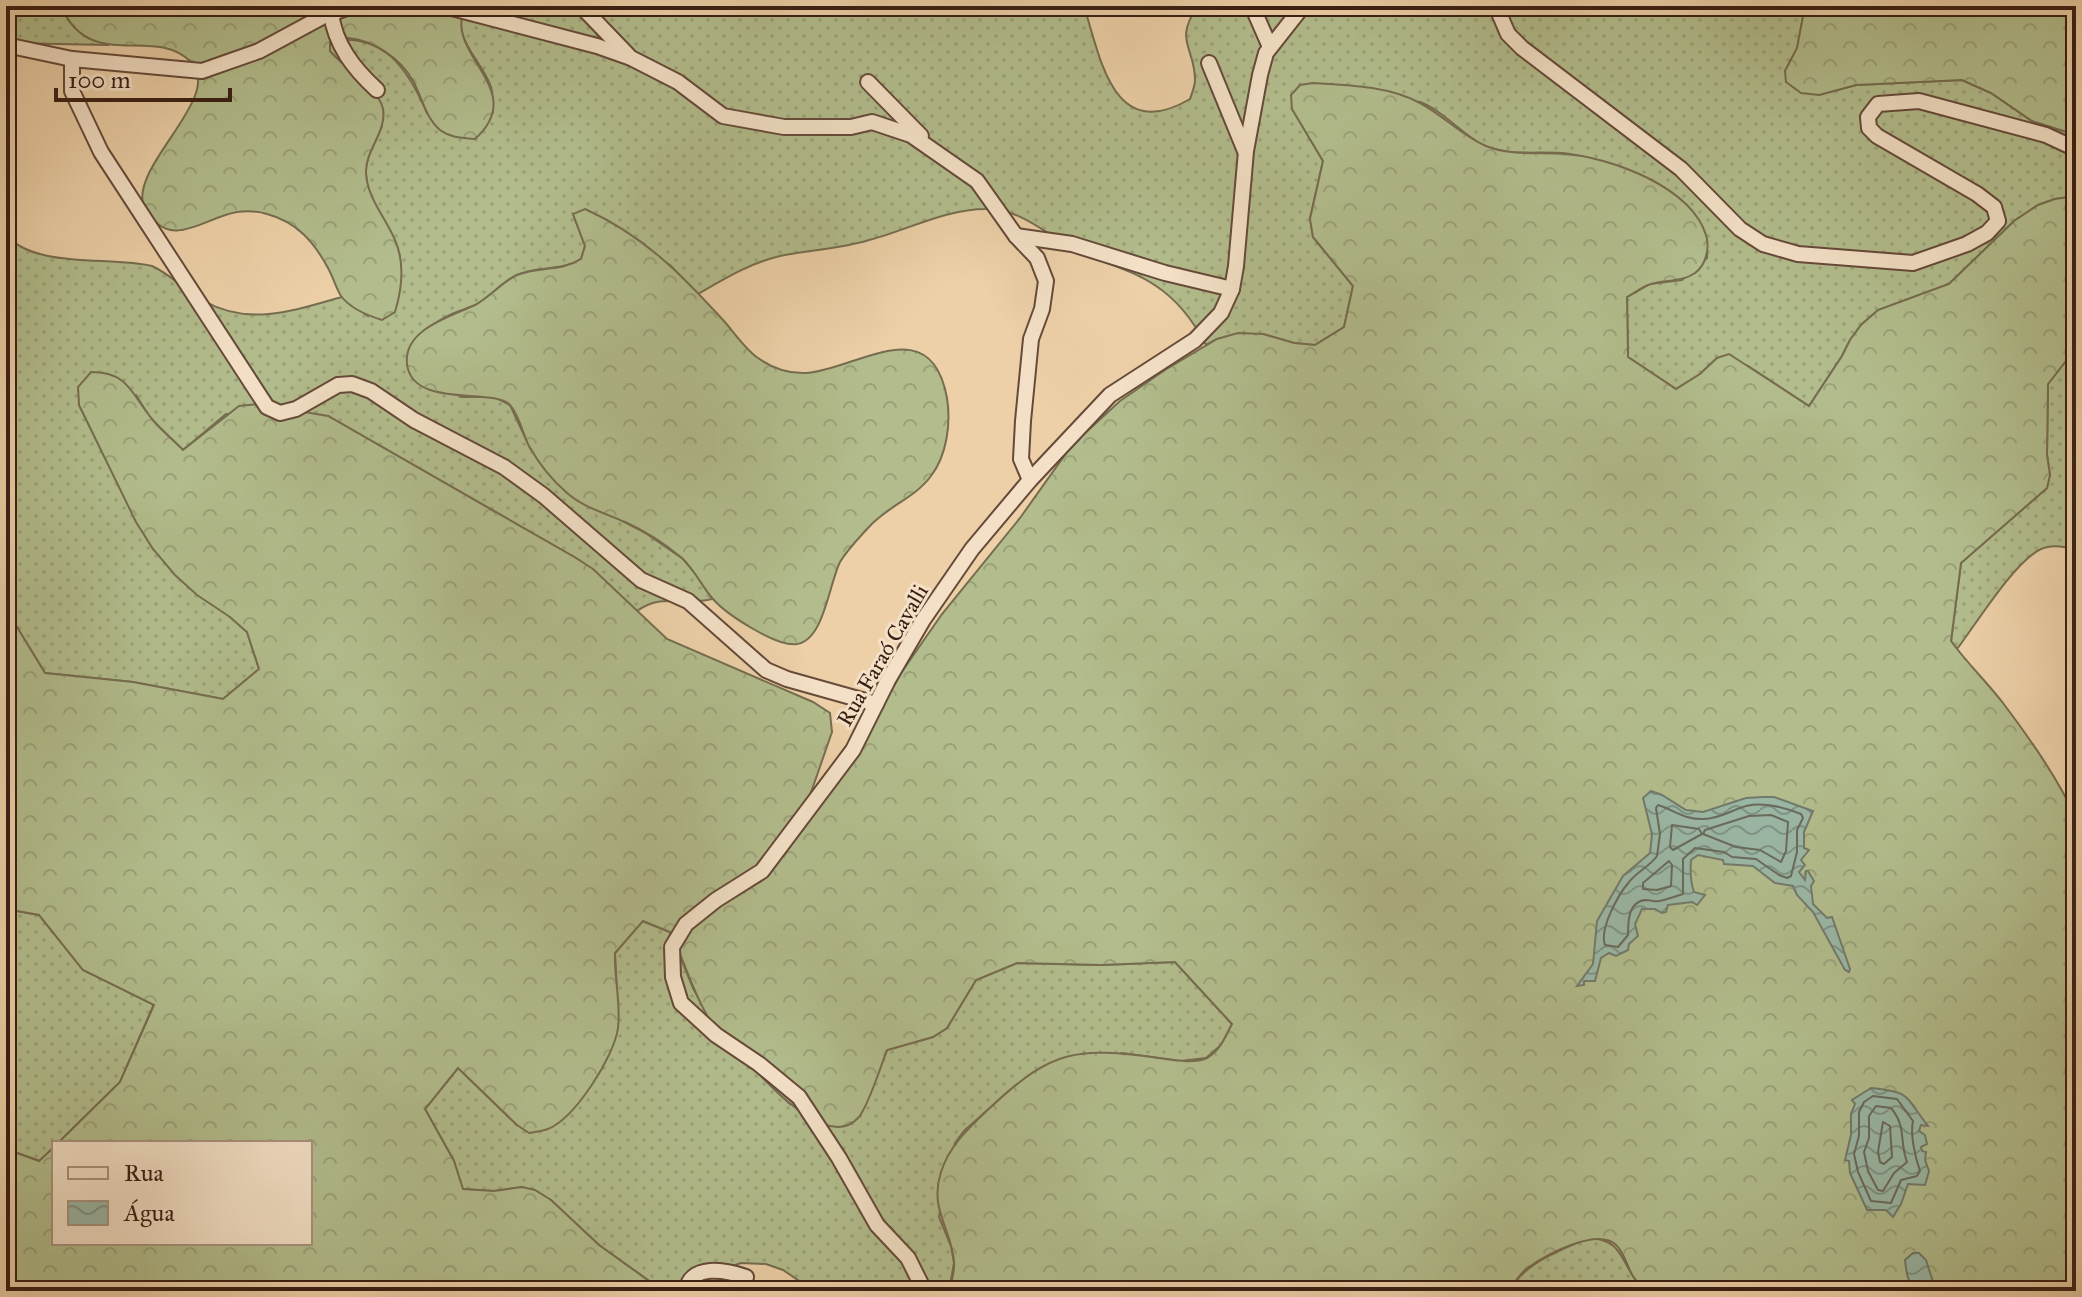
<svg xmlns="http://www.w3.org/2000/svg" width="2082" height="1297" viewBox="0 0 2082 1297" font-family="'IM FELL Great Primer',serif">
  <defs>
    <pattern id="grass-dots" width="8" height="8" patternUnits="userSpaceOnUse" patternTransform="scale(2)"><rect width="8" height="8" fill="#b2bc8c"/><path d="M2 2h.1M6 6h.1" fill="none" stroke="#9aa178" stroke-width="1.8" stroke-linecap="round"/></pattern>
    <pattern id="forest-crowns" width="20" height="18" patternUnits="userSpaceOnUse" patternTransform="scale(2)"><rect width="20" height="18" fill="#b2bc8c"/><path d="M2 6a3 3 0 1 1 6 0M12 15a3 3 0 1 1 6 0" fill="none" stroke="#9aa178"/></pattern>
    <pattern id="water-waves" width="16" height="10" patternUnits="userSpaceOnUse" patternTransform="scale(2)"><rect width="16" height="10" fill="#9ab7a5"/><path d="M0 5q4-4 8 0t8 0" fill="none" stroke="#7f9485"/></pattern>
  </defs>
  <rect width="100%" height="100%" fill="#edd0a8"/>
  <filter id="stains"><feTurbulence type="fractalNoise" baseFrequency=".0025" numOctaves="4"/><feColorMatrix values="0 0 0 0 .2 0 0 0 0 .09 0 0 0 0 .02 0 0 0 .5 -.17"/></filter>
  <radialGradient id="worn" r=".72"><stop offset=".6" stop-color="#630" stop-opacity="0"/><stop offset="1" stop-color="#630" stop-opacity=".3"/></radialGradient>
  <g fill="url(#grass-dots)" stroke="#766d50" stroke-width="2">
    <path d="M6,6H61C72,31 84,36 109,45L6,43Z"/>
    <path d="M466,6H1084C1101,61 1114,144 1190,99C1192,93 1195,86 1195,80C1195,47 1173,41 1198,6H1805L1797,49L1785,71L1819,95L1856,85L1962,80L1991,93L2032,121L2076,135V196L2055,199L2038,205L2014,221L1949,284L1878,310L1861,325L1850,340L1842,356L1809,406L1748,366L1717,358L1700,374L1676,389L1628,357L1627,297L1650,284L1682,280L1707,258C1712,192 1622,163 1570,154C1543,150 1511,157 1485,146C1462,135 1444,111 1420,102C1412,100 1398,103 1389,103C1357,105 1325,107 1292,109L1323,161L1310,218L1313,237L1353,286L1344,327L1315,345L1294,343L1263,334L1217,339L1206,345C1194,322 1179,301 1156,286C1134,271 1108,264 1084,254C1052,240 1023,208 986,209C945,209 908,230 869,240C840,249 810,250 780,256C750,263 724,279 698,294L670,265L573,214L585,246L581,259C561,272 536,265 515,276C502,282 492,295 479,303C471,308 460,310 450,315C428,325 412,341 407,365L461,397H495L510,405L530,448L566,492L644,532L683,559L705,585L712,599C683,607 664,592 637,611L593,570L576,558L328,416L226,414L183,450L151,419L136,395L79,405L137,522L153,549L247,632L259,669L223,699L133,682L45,673L6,609V235C36,269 110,256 152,266C172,275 185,291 204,301C250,327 295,310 342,297L368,316L400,256C392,228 367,203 366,174C365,157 376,140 382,126L330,51V41C384,32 408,69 427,113L493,112C493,104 493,95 491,87C482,59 448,37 466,6Z"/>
    <path d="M2076,348V550C2064,546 2050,544 2039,550C2013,564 1976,624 1957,649L1951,641L1961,563L2047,488L2050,475L2047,455L2048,384Z"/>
    <path d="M6,909L39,915L83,970L154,1004L120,1082L58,1143H54V1147L40,1161L6,1149Z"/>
    <path d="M642,921L670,932L693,988L711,1022L775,1090L790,1104L860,1116L887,1050L933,1037L947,1028L976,980L1017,963L1101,965L1175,962L1232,1024L1221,1045L1206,1058L1181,1061L1122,1053L1010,1090L964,1131L955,1143L939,1217L951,1246L954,1263L949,1291H814L783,1270L766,1264L741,1263L712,1273L695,1291H663L599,1245L551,1200L522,1187L494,1191L462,1189L454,1161L425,1109L458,1068L517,1125L618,1008L615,953Z"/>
    <path d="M1587,1238C1629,1238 1619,1272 1648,1291H1510C1524,1262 1559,1252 1587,1238Z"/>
  </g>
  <g fill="url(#forest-crowns)" stroke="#766d50" stroke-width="2">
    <path d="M61,6H466C440,53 531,89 475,139C462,138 451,138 440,130C425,117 422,97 413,81C401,59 374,40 348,38C342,38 335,41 330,42V51C343,67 379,88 383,109C387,132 365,150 366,173C367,198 386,218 395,240C405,263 402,289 395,312L382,320C369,316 350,308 341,296C336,288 333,277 328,268C314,242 297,222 267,214C258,211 246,211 237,212C206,217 173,249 150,215C149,214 143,205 143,204C133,163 224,96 191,62C154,24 90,74 61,6Z"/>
    <path d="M1805,6H2076V135L2032,121L1991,93L1962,80L1856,85L1819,95L1801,93L1786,82L1785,71L1797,48Z"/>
    <path d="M1313,83C1348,85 1389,86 1420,103C1443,115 1462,136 1486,146C1510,156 1540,152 1565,154C1610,157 1691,187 1706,235C1710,248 1706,265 1695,273C1681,283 1664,279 1648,285C1641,288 1634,293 1627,297L1628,357L1676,389L1700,374L1717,358L1729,354L1809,406L1842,356L1850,340L1861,325L1878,310L1949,284L2014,221L2038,205L2055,199L2076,196V348L2048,384L2047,455L2050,475L2047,488L1961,563L1951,641C1967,663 1986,681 2003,703C2030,739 2057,777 2076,818V1291H1648C1625,1276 1630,1259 1616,1245C1598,1227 1547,1254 1529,1267C1520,1273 1515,1281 1510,1291H949C952,1281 955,1271 954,1261C951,1228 929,1209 941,1172C950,1144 971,1126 992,1106C1053,1049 1077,1047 1158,1058C1173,1060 1193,1064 1207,1058C1220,1051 1226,1036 1232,1024L1175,962L1101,965L1017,963L976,980L947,1028L933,1037L887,1050C881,1065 868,1108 858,1118C827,1151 768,1083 748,1063C735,1050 720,1037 711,1022C693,994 685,961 670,932L643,921L615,953C614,978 621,1003 618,1028C614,1057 575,1118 548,1129C543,1131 535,1132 529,1133L517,1125L458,1068L425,1109L454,1161L463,1189L494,1191L522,1187L535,1190L551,1200L599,1245L663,1291H6V1149L39,1161L54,1147V1243H310V1143H58L120,1082L154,1005L83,970L39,915L6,909V772L14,751L6,744V609L45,673L133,682L223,699L259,669L247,632L230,617L197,595L175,575L153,549L136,522L79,405L78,387L91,372C129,372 131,394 152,419C161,430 173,440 183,450L239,406L258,404L328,416L576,558L593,569L667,639L813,702L830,713L832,732L807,804L881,709L901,673L942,614L1020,518L1067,452L1084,434L1120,401L1165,370L1217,339L1238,333L1263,334L1294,343L1315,345L1344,327L1353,286L1313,237L1310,219L1323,161L1292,109L1291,95L1300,85Z"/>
    <path d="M585,209C643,235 681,274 723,320C734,332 745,349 758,358C772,368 789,374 807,373C857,369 931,309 947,398C951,423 947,455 931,476C915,498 886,507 868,528C858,539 848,549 840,562C829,584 824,640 797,644C776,647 726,614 713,599C702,587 695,570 682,558C665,544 645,531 625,522C605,513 582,507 566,492C552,480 538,462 529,446C523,434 519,415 510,405C493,387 412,409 407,364C403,329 452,316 475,305C490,297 502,282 517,275C539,266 561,272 581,259L585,246L573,214Z"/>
  </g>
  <g fill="url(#water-waves)" stroke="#737a6b" stroke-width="2">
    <path d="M1651,791L1662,795L1686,810L1703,812L1746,798L1763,797H1774L1813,811L1804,832V848L1809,850L1801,860L1805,865L1799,872L1805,880L1806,871H1808L1814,881L1811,886L1813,904L1827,918L1832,917L1850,969L1849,972L1845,970L1813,912L1797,895L1793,886L1775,883L1753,866L1724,864L1723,860L1698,855L1691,860C1690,872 1690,881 1694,892L1705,895L1697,905L1692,902L1668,905L1666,912L1662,913L1655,909H1642L1635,924L1638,936L1629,944L1628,950L1616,956L1609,953L1601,958L1595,981H1584V985L1577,986L1593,964L1597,921L1623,876L1650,853L1652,834L1643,798Z"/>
    <path d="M1871,1088C1911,1092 1904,1095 1928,1126L1921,1125L1919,1131L1925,1135L1927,1144L1921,1147L1922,1151L1926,1152L1925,1160L1929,1171L1925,1185L1908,1184L1901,1204L1893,1217L1886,1210H1867L1850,1173L1849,1161L1845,1160L1851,1135V1114L1855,1104L1852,1100Z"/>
    <path d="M1913,1253H1919L1926,1260L1936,1291L1931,1288L1923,1290C1906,1284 1907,1276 1905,1260Z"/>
  </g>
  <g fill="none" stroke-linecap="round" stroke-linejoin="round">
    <g stroke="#6a6a5c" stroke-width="2">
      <path d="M1658,805C1674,810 1685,820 1704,819C1719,819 1732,810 1746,806C1764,802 1784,807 1801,814L1803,818L1797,830V852L1791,876L1787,878L1779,875L1756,859L1732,857L1724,852L1695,848L1683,859V894C1676,896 1666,900 1659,901C1655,902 1651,900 1646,900C1628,901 1628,922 1628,935L1618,947L1605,945C1599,929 1618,895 1629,882C1637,872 1650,866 1657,856L1660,834L1656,808Z"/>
      <path d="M1771,815L1788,822L1786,851L1781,862L1760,850L1736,847L1703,834L1705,830L1749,816Z"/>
      <path d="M1672,825L1699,829L1702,834L1673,850L1670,847Z"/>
      <path d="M1669,861L1672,865L1671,886L1657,890L1643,889V883Z"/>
      <path d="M1873,1096L1897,1099L1913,1121C1910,1134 1915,1157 1920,1171L1917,1176L1901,1180L1891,1203L1871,1201L1858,1172L1854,1154L1859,1136V1112L1864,1102Z"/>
      <path d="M1876,1106L1891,1108C1907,1127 1899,1141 1907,1162L1894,1173L1883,1191L1878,1190L1868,1171L1864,1152L1869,1138V1116Z"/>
      <path d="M1883,1122L1890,1126L1892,1157L1884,1164L1880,1162L1878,1152Z"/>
    </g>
    <g stroke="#664a39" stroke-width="18">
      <g id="minor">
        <path d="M444,6L597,46L631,58L678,82L723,116L784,127H851L872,122L911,135L977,181L1016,236L1037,258L1046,281L1042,309L1031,339L1023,421L1021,459L1030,480"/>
        <path d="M581,6L628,55"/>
        <path d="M1252,6L1270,47"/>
        <path d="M1496,6L1508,34L1522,48L1681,169L1740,229L1763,244L1798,254L1913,263L1967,244L1987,233L1998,221L1994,207L1977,194L1877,136L1869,128L1868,117L1878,104L1919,101L2046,135L2076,149"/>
        <path d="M331,13C335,45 354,69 377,90"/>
        <path d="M6,45L72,59L202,71L259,51L322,17L352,6"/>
        <path d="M72,59V91L101,152L267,407L280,413L296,409L338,385L352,384L371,391L414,420L504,467L544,496L641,580L688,601L766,670L787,679L876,704"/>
        <path d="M1209,63L1245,151"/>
        <path d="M868,82L921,136"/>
        <path d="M1016,236L1072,244L1165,273L1232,289"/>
        <path d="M686,1291C691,1263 726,1270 746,1277"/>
        <path d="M920,1291L921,1284L908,1258L877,1225L839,1158L799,1097L759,1064L716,1035L681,1003L673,977L672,947L686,924L716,900L762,871L853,750L888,680L923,620L972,549L1030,480L1110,395L1195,340L1221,313L1232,289L1236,266L1246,151L1260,75L1266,53L1303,6"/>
      </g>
    </g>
    <use href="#minor" stroke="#f3e0c6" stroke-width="14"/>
  </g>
  <g text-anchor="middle" stroke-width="6" stroke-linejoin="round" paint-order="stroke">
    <g font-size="22" fill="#391e14" stroke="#f3e0c6">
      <text transform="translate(882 655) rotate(-60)" y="8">Rua Faraó Cavalli</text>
    </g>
  </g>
  <rect width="2082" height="1297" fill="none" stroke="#edd0a8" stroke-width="32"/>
  <rect x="8" y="8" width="2066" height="1281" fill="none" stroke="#391e14" stroke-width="4"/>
  <rect x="16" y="16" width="2050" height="1265" fill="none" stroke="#391e14" stroke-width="2"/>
  <rect x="52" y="1141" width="260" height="104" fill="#f3e0c6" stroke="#a9927f" stroke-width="2"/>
  <rect x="68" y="1167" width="40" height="12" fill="#f3e0c6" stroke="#a9927f" stroke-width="2"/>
  <text x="124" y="1181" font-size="24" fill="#391e14">Rua</text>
  <rect x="68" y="1201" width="40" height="24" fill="url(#water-waves)" stroke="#a9927f" stroke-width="2"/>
  <text x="124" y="1221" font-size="24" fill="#391e14">Água</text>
  <path d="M56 88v12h174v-12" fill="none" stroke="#391e14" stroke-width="4"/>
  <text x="68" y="88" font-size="24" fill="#391e14" stroke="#f3e0c6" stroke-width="6" paint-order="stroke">100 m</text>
  <rect width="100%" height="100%" filter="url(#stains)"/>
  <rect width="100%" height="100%" fill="url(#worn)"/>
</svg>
